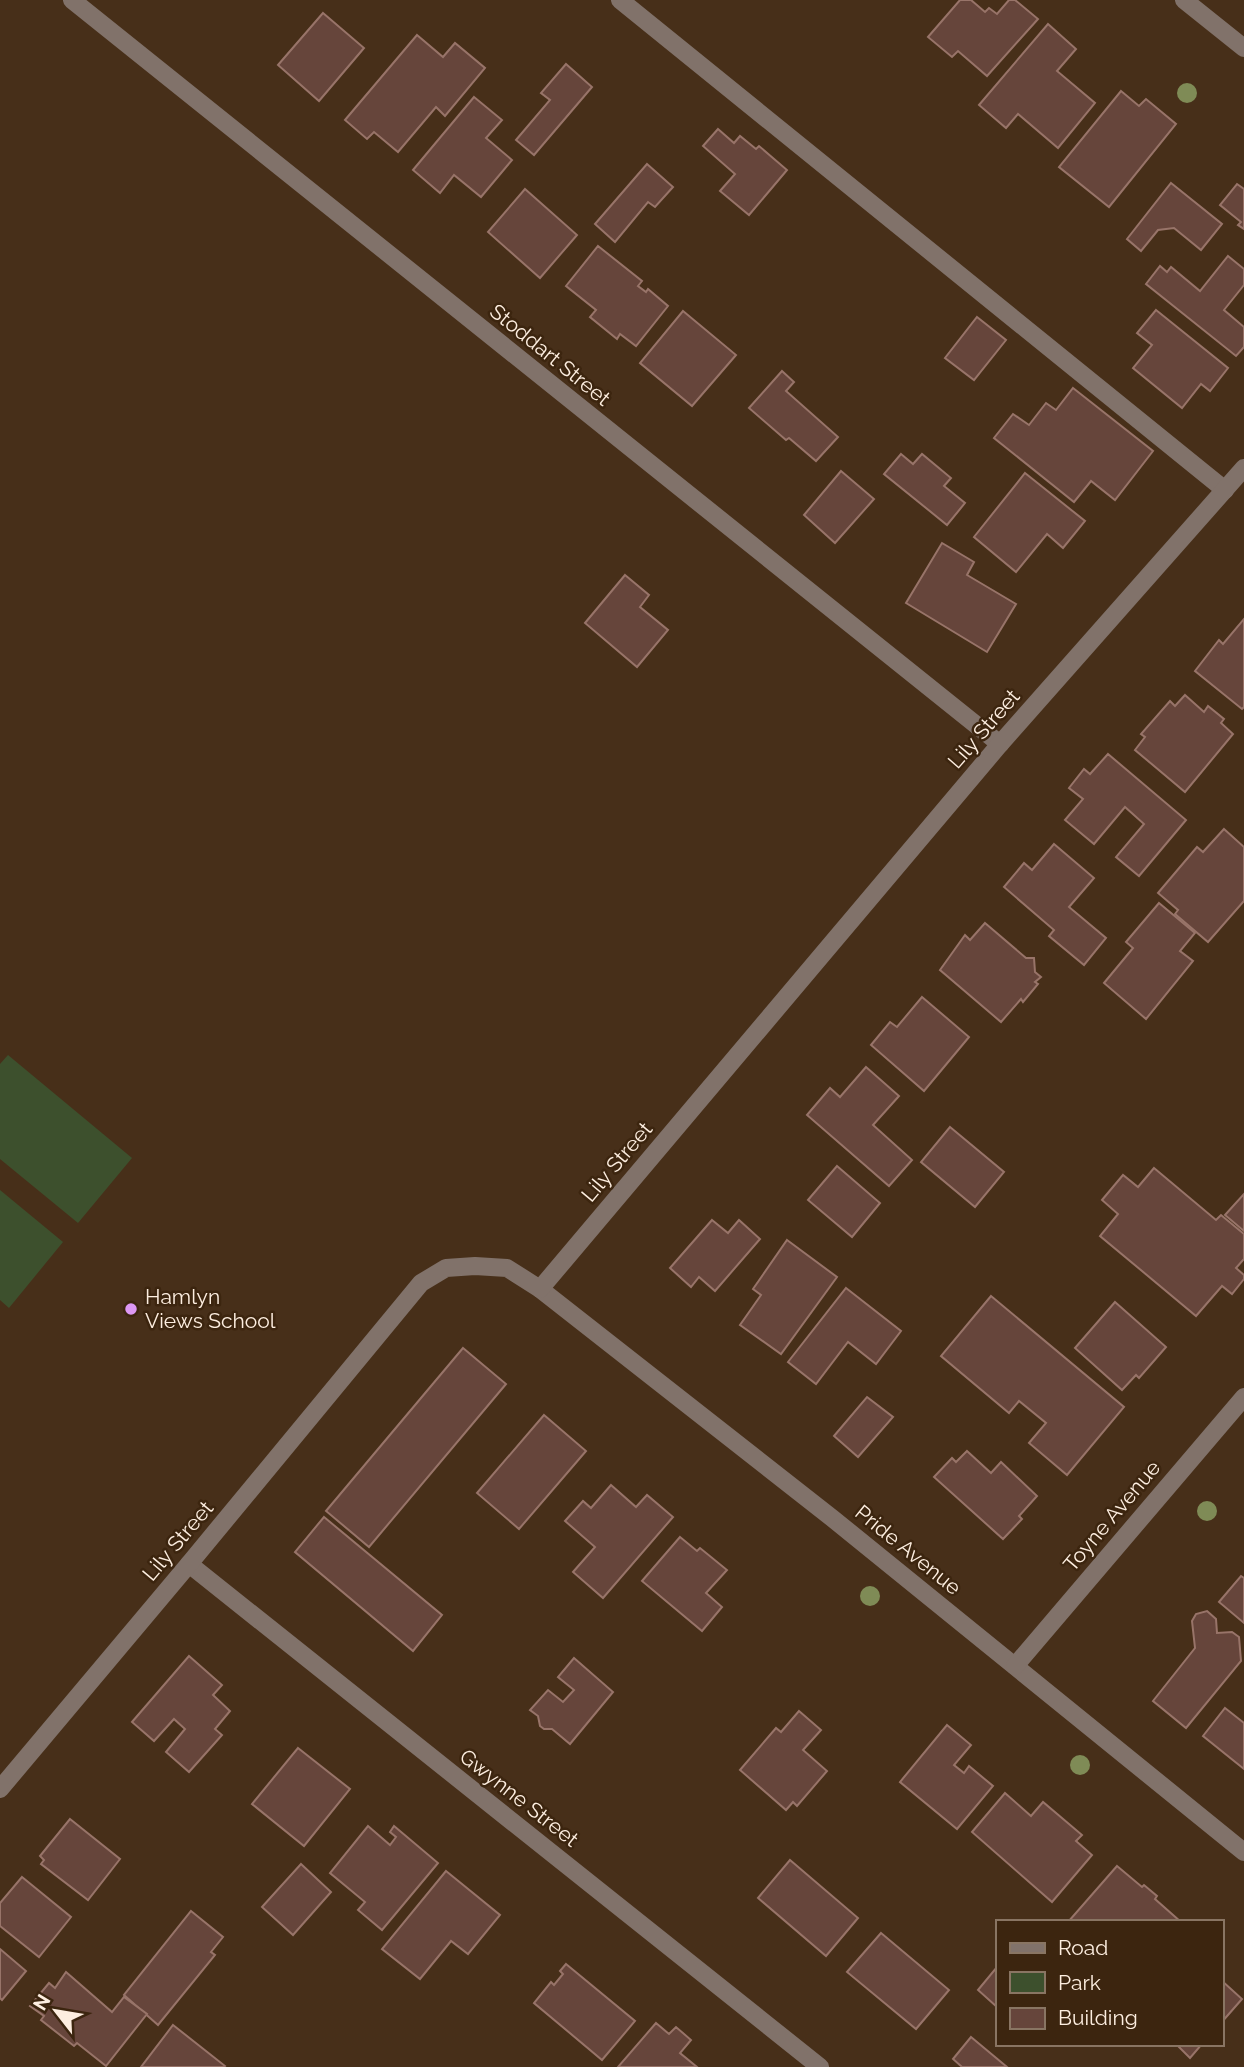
<svg xmlns="http://www.w3.org/2000/svg" width="1244" height="2067" viewBox="0 0 1244 2067" font-family="Raleway,sans-serif">
  <rect width="100%" height="100%" fill="#472f19"/>
  <g fill="#3d502d">
    <path d="M8,1055L132,1158L78,1223L0,1159V1064Z"/>
    <path d="M0,1190L63,1242L9,1308L0,1300Z"/>
  </g>
  <g fill="#66453b" stroke="#987469" stroke-width="2">
    <path d="M960,0H971L985,12L989,8L997,14L1009,0H1015L1038,19L987,76L958,51L952,57L928,37Z"/>
    <path d="M323,13L364,48L319,101L278,65Z"/>
    <path d="M1048,24L1076,49L1057,71L1095,103L1058,148L1018,114L1006,128L979,105Z"/>
    <path d="M417,35L443,57L455,43L485,68L445,116L436,107L398,152L374,132L367,139L345,120Z"/>
    <path d="M566,64L592,87L534,155L516,140L550,100L541,93Z"/>
    <path d="M1121,91L1139,106L1146,99L1176,124L1109,207L1059,167Z"/>
    <path d="M474,97L502,120L486,138L512,160L481,197L454,175L440,193L413,170Z"/>
    <path d="M718,129L734,143L740,136L756,149L759,146L787,170L749,215L720,191L735,174L703,146Z"/>
    <path d="M647,164L673,187L655,207L648,202L615,242L595,224Z"/>
    <path d="M1171,183L1222,224L1201,250L1174,228L1158,230L1141,251L1127,239Z"/>
    <path d="M1237,184L1244,189V229L1238,225L1241,222L1220,205Z"/>
    <path d="M525,189L577,235L540,278L488,232Z"/>
    <path d="M598,246L642,281L638,286L646,292L648,289L668,306L636,346L620,334L617,339L590,317L596,310L566,286Z"/>
    <path d="M1228,256L1244,269V285L1224,310L1244,327V347L1236,356L1146,284L1160,266L1167,272L1171,267L1200,291Z"/>
    <path d="M1156,310L1228,368L1210,391L1201,384L1182,408L1133,368L1152,345L1137,333Z"/>
    <path d="M683,311L736,355L692,406L640,363Z"/>
    <path d="M977,317L1006,340L974,380L945,358Z"/>
    <path d="M782,371L794,382L786,391L838,437L816,461L789,438L786,440L749,408Z"/>
    <path d="M1073,388L1153,451L1115,500L1091,481L1074,502L994,438L1013,414L1029,425L1046,403L1056,410Z"/>
    <path d="M901,454L913,464L922,454L951,478L944,486L965,503L947,525L884,474Z"/>
    <path d="M841,471L874,499L835,543L804,515Z"/>
    <path d="M1025,473L1085,521L1063,548L1047,534L1016,572L974,537Z"/>
    <path d="M942,543L974,562L967,575L1016,604L987,652L906,603Z"/>
    <path d="M625,575L649,595L640,607L668,630L637,667L585,623Z"/>
    <path d="M1244,619V707L1242,709L1195,671L1219,640L1223,644Z"/>
    <path d="M1185,695L1204,712L1208,706L1224,719L1221,723L1233,734L1185,792L1135,750L1145,737L1141,734L1170,701L1175,706Z"/>
    <path d="M1108,754L1186,820L1139,876L1116,857L1144,824L1125,807L1094,844L1065,820L1083,799L1069,788L1084,769L1090,774Z"/>
    <path d="M1224,829L1244,847V901L1208,942L1175,914L1178,910L1158,893L1197,847L1203,852Z"/>
    <path d="M1054,844L1094,878L1069,907L1106,938L1084,965L1049,936L1054,930L1004,887L1024,863L1032,870Z"/>
    <path d="M1159,903L1195,933L1180,951L1193,961L1146,1019L1104,983L1133,948L1126,942Z"/>
    <path d="M985,923L1026,958H1034L1035,972L1041,977L1035,982L1038,984L1023,1002L1021,999L1001,1022L940,970L965,935L970,940Z"/>
    <path d="M922,997L969,1037L924,1091L871,1045L890,1022L897,1027Z"/>
    <path d="M866,1067L899,1096L873,1125L912,1160L889,1186L807,1115L830,1088L840,1097Z"/>
    <path d="M950,1127L1004,1172L975,1207L921,1162Z"/>
    <path d="M837,1166L880,1203L852,1237L808,1200Z"/>
    <path d="M1154,1168L1216,1220L1221,1215L1244,1234V1259L1236,1268L1244,1275V1279L1232,1294L1222,1286L1196,1316L1100,1236L1118,1214L1102,1200L1123,1175L1138,1187Z"/>
    <path d="M1244,1194V1231L1225,1215Z"/>
    <path d="M712,1220L728,1233L739,1220L760,1239L715,1291L699,1277L691,1287L670,1268Z"/>
    <path d="M787,1240L837,1277L781,1354L740,1325L761,1295L753,1289Z"/>
    <path d="M846,1288L901,1331L876,1364L848,1342L816,1384L788,1362Z"/>
    <path d="M991,1296L1124,1407L1067,1475L1029,1443L1046,1423L1019,1401L1009,1413L941,1356Z"/>
    <path d="M1115,1302L1166,1347L1139,1378L1136,1375L1122,1390L1075,1348Z"/>
    <path d="M463,1348L506,1384L369,1547L326,1511Z"/>
    <path d="M867,1397L893,1417L858,1457L834,1436Z"/>
    <path d="M544,1415L586,1451L519,1529L477,1493Z"/>
    <path d="M967,1451L991,1473L1001,1462L1037,1496L1019,1516L1022,1519L1003,1539L934,1477L952,1458L956,1462Z"/>
    <path d="M611,1485L636,1507L647,1495L673,1517L603,1598L573,1572L595,1547L565,1521L583,1501L591,1508Z"/>
    <path d="M324,1517L442,1615L413,1651L295,1552Z"/>
    <path d="M680,1537L697,1551L700,1548L727,1570L706,1593L722,1607L702,1631L642,1581Z"/>
    <path d="M1241,1576L1244,1578V1623L1219,1602Z"/>
    <path d="M1207,1611L1216,1619L1217,1633L1232,1632L1239,1637L1241,1661L1186,1728L1153,1701L1195,1648L1192,1621L1196,1614Z"/>
    <path d="M189,1656L222,1685L213,1695L230,1711L215,1729L222,1735L189,1772L166,1752L185,1729L174,1719L154,1741L132,1722Z"/>
    <path d="M574,1658L613,1692L570,1744L552,1729H544L540,1726L538,1716L530,1710L548,1690L563,1702L574,1690L558,1677Z"/>
    <path d="M1225,1708L1244,1723V1769L1203,1736Z"/>
    <path d="M799,1711L821,1730L803,1750L827,1771L797,1806L793,1802L786,1810L740,1770L776,1728L781,1732Z"/>
    <path d="M947,1725L971,1745L954,1765L964,1773L969,1766L993,1786L957,1829L900,1782Z"/>
    <path d="M298,1748L350,1789L304,1846L252,1804Z"/>
    <path d="M1005,1793L1031,1816L1043,1802L1082,1835L1076,1841L1092,1855L1052,1902L972,1832Z"/>
    <path d="M70,1819L120,1859L88,1900L41,1864L44,1860L40,1856Z"/>
    <path d="M368,1826L390,1845L396,1837L390,1832L394,1826L438,1863L382,1930L358,1910L365,1902L330,1873Z"/>
    <path d="M790,1860L858,1918L826,1956L758,1898Z"/>
    <path d="M301,1864L331,1892L293,1935L262,1907Z"/>
    <path d="M1117,1866L1142,1887L1144,1885L1157,1896L1155,1899L1181,1922H1068Z"/>
    <path d="M446,1871L500,1915L468,1954L451,1941L420,1979L382,1949Z"/>
    <path d="M22,1877L71,1917L39,1957L0,1926V1903Z"/>
    <path d="M191,1911L223,1937L211,1952L215,1955L158,2025L124,1995Z"/>
    <path d="M881,1933L949,1990L916,2029L847,1972Z"/>
    <path d="M0,1949L26,1971L2,2000L0,1998Z"/>
    <path d="M566,1964L635,2021L602,2060L534,2003L551,1982L554,1985L563,1974L560,1971Z"/>
    <path d="M997,1967V2007L978,1990Z"/>
    <path d="M66,1972L112,2012L124,1997L147,2014L106,2066L77,2043L74,2046L41,2020L44,2016L30,2006L49,1983L55,1988Z"/>
    <path d="M1221,1980L1242,1999L1221,2023Z"/>
    <path d="M656,2023L669,2034L676,2027L691,2040L680,2053L697,2067H618Z"/>
    <path d="M173,2025L225,2066L224,2067H141Z"/>
    <path d="M971,2037L1007,2067H962L953,2059Z"/>
    <path d="M1176,2044H1202L1190,2058Z"/>
  </g>
  <g fill="none" stroke-linecap="round" stroke-linejoin="round">
    <path stroke="#81726a" stroke-width="18" d="M620,0L1225,490"/>
    <g stroke="#81726a" stroke-width="18">
      <path d="M72,0L1000,744"/>
      <path d="M1184,0L1244,48"/>
      <path d="M540,1289L832,1518L1244,1852"/>
      <path d="M189,1564L820,2067"/>
      <path d="M1015,1666L1244,1397"/>
      <path d="M0,1789L189,1564L421,1283L446,1268L475,1266L507,1268L540,1289L1000,744L1244,468"/>
    </g>
  </g>
  <g fill="#7f8b56">
    <circle cx="1187" cy="93" r="10"/>
    <circle cx="1207" cy="1511" r="10"/>
    <circle cx="870" cy="1596" r="10"/>
    <circle cx="1080" cy="1765" r="10"/>
  </g>
  <circle fill="#dd98f3" stroke="#3c250f" stroke-width="2.5" cx="131" cy="1309" r="7"/>
  <g text-anchor="middle" stroke-width="5" stroke-linejoin="round" paint-order="stroke">
    <g font-size="21" fill="#fdeee0" stroke="#3c250f">
      <text transform="translate(550 355) rotate(39)" y="7">Stoddart Street</text>
      <text transform="translate(984 729) rotate(-49)" y="7">Lily Street</text>
      <text transform="translate(617 1162) rotate(-50)" y="7">Lily Street</text>
      <text transform="translate(1112 1516) rotate(-50)" y="7">Toyne Avenue</text>
      <text transform="translate(178 1541) rotate(-50)" y="7">Lily Street</text>
      <text transform="translate(908 1550) rotate(39)" y="7">Pride Avenue</text>
      <text transform="translate(519 1798) rotate(38)" y="7">Gwynne Street</text>
    </g>
    <g font-size="21" fill="#fdeee0" stroke="#3c250f" text-anchor="start">
      <text x="145" y="1304">Hamlyn<tspan x="145" dy="24">Views School</tspan></text>
    </g>
  </g>
  <rect x="996" y="1920" width="228" height="126" fill="#3c250f" stroke="#897563" stroke-width="2"/>
  <rect x="1010" y="1943" width="35" height="10" fill="#81726a" stroke="#897563" stroke-width="2"/>
  <text x="1058" y="1955" font-size="21" fill="#fdeee0">Road</text>
  <rect x="1010" y="1972" width="35" height="21" fill="#3d502d" stroke="#897563" stroke-width="2"/>
  <text x="1058" y="1990" font-size="21" fill="#fdeee0">Park</text>
  <rect x="1010" y="2008" width="35" height="21" fill="#66453b" stroke="#897563" stroke-width="2"/>
  <text x="1058" y="2025" font-size="21" fill="#fdeee0">Building</text>
  <g transform="translate(56 2011) rotate(301)" stroke="#3c250f" stroke-width="5" paint-order="stroke">
  <path d="M0-5L12 26L0 18L-12 26Z" fill="#fdeee0"/>
  <text y="-10" font-size="19" font-weight="bold" text-anchor="middle" fill="#fdeee0">N</text>
  </g>
</svg>
